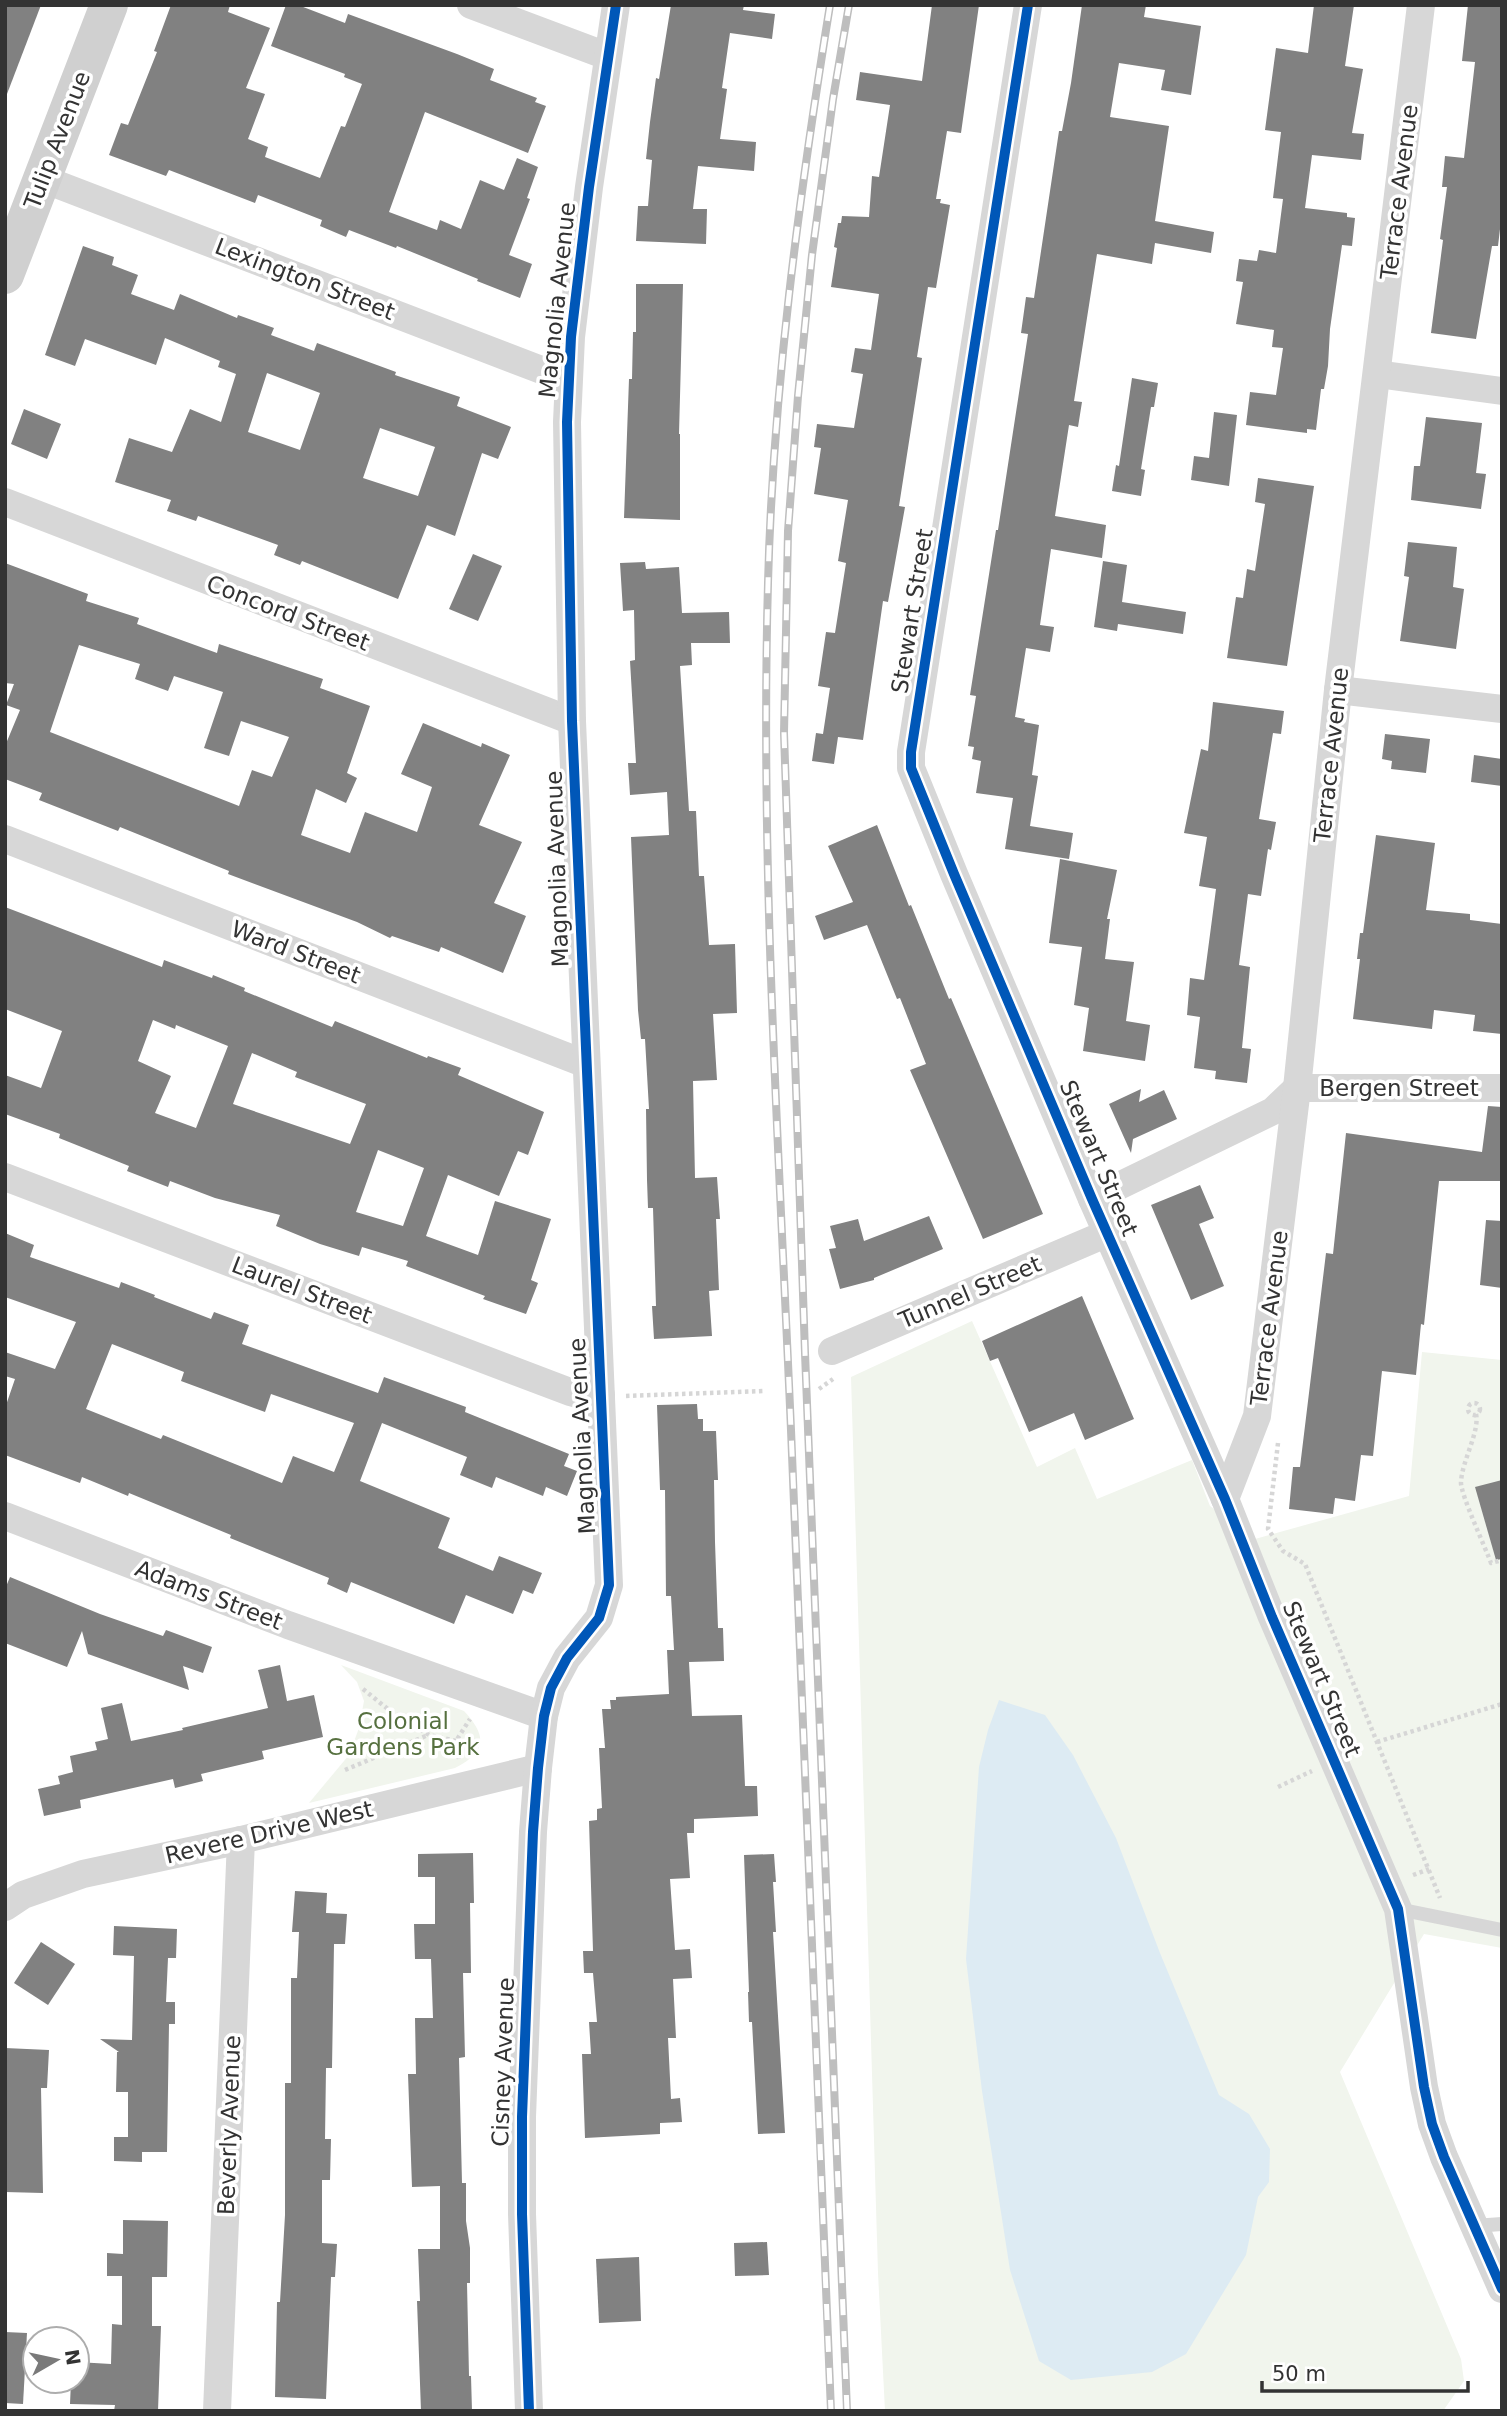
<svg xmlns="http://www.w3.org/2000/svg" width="1507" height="2416" viewBox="0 0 1507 2416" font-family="'DejaVu Sans',sans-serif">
  <rect width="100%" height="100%" fill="#fff"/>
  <g fill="#f1f5ed">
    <path d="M972,1321L1037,1467L1075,1448L1097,1499L1192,1460L1210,1506L1255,1539L1409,1496L1422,1352L1502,1360V1948L1424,1934L1340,2072L1461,2359L1464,2381L1443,2411H885L878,2273L851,1377Z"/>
    <path d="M341,1665L464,1711C488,1737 486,1752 455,1768L309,1803L349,1755L359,1728L364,1701L357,1682Z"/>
  </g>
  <path fill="#ddebf3" d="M999,1700L1045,1715L1073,1755L1116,1838L1160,1953L1219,2095L1249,2114L1270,2149L1269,2182L1258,2197L1246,2255L1186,2354L1152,2372L1071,2380L1039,2361L1010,2270L982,2091L966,1959L979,1767L988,1730Z"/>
  <g fill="#818181" fill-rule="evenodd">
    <path d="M5,5H41L7,94H5Z"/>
    <path d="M171,5H230L228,12L270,28L246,88L265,94L248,139L268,147L265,157L320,178L341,126L345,127L362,84L344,77L345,74L271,46L286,5H298L345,23L348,14L457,54L494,69L490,80L537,98L535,102L546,106L528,153L425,112L389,212L437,230L440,220L461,229L480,180L504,190L517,158L538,167L527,198L530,199L509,255L532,264L520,298L477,281L478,279L397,246L396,248L349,230L346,237L320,226L322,220L258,195L255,203L169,170L166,176L109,155L121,123L128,125L157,52L154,51Z"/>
    <path d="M671,5H744L743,10L775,14L772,39L730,33L722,88L727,89L720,139L756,142L754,171L698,166L693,209H707L706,244L636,241L638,206H648L652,160L646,159L650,122L656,78L659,79Z"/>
    <path d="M932,5H979L961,133L947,131L936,199H941L940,203L950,205L936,288L928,287L917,357L922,358L899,506L905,507L888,602L883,601L863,740L838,737L834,764L812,761L816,733L823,734L830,688L818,686L826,632L835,633L846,563L838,561L848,500L814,494L821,448L814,447L817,424L854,428L863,374L851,372L855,348L871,350L879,294L831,287L837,248L834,247L838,223H841L842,216L869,217L872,176L879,177L890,105L856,100L860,72L922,81Z"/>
    <path d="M1082,5H1146L1144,17L1201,26L1191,95L1161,90L1165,70L1119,63L1110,117L1169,126L1155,221L1214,232L1211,253L1155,243L1152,264L1097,254L1074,401L1082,402L1078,427L1069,425L1055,516L1106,525L1102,558L1051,549L1040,625L1054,627L1050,652L1026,648L1015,717L1025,719L1024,722L1039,725L1032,775L1038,776L1030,826L1073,833L1069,859L1005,849L1013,798L976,793L981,761L972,759L974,747L968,746L976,696L970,695L996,530H998L1028,334L1021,333L1026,297L1034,298L1059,131H1062L1071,83Z"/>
    <path d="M1314,5H1354L1345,66L1363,69L1352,133L1364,134L1361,160L1312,155L1305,208L1347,213V217L1355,218L1352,246L1342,245L1330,329L1328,366L1324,389H1321L1316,430L1307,429V433L1246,425L1250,392L1276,395L1283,348L1272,347L1274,330L1236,324L1243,282L1236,281L1239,259L1257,261L1259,250L1276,253L1283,199L1273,198L1281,132L1265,130L1276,48L1308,53Z"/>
    <path d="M1468,5H1502V212L1498,246H1492L1476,339L1431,333L1443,240L1440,239L1447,187H1442L1445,156L1464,158L1475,62L1462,61Z"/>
    <path d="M83,246L114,257L112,265L138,275L131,294L174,310L180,294L237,318L238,315L274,328L271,335L314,351L317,343L396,372L395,375L460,397L457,406L511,427L498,459L482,453L455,536L427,525L398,599L302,561L300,565L274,555L278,545L198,516L196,521L167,511L171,500L115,482L129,438L172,452L190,409L221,422L236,374L218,367L220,361L165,338L156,365L85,339L75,366L45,355ZM267,373L320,393L300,450L248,432ZM380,428L435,447L418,496L363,478Z"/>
    <path d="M636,284H683L679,434H680V520L624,518L629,379H632L633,332H636Z"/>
    <path d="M1132,378L1158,383L1154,407H1151L1141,469L1145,470L1141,496L1112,491L1116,465L1119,466Z"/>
    <path d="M24,409L61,424L47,459L11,444Z"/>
    <path d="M1214,412L1237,415L1229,486L1191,480L1194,456L1209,458Z"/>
    <path d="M1426,417L1482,423L1476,473L1486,474L1481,509L1411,500L1414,466H1420Z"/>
    <path d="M1258,478L1314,486L1287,666L1227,658L1236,597L1243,598L1247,569L1255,571L1265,504L1255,502Z"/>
    <path d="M1408,542L1457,547L1453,587L1464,589L1456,649L1400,641L1409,577L1404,576Z"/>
    <path d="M473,554L502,566L478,621L449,609Z"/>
    <path d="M1103,561L1127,565L1122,602L1186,612L1183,634L1118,624L1117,631L1094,627Z"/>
    <path d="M645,562L646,569L679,567L682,613L729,612L730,643H691L692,665L680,666L689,811H696L699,876H704L709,945L735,944L737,1013L713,1014L717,1080L693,1081L695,1178L717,1177L720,1219H716L719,1290L709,1291L712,1336L654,1339L652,1306H656L653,1208H648L647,1180L646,1109H649L645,1039H641L638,1010L631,837L669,835L667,792L630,795L628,763H636L630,661L635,660L634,610L623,611L620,563Z"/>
    <path d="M5,563L88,594L86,601L139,618L137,624L217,653L219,644L323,679L320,688L370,706L347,773L357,778L346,803L316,789L301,835L350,853L365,812L417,832L432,787L401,774L423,723L481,747L482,743L510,755L479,825L522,842L494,903L526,916L503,973L441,947L439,952L392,936L390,938L357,922L228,874L229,871L120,827L118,831L39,800L42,793L5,779V746L20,710L6,705L14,684L5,683ZM79,645L140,664L135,679L168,691L174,676L223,692L204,748L229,756L241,721L289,737L272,777L252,770L239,806L50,732Z"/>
    <path d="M1213,702L1284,711L1281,734L1273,733L1259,819L1276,822L1271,850L1268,849L1261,896L1248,894L1239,965L1250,967L1242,1048L1251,1049L1247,1083L1215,1079L1216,1071L1194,1068L1200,1017L1187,1015L1190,978L1204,980L1216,889L1199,886L1207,837L1184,833L1201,749L1208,751Z"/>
    <path d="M1385,734L1430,739L1426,773L1391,769L1392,761L1382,759Z"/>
    <path d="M1474,755L1502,759V786L1471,782Z"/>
    <path d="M877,825L909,906L911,905L949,999L951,998L1043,1214L983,1239L910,1070L926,1064L900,998L897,999L867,925L824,940L815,916L853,902L828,846Z"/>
    <path d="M1376,835L1435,843L1426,910L1470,914V920L1502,924V1034L1473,1031L1475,1015L1434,1010L1432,1029L1353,1019L1360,959H1357L1360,933H1363Z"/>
    <path d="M1060,859L1117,870L1107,919H1110L1105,959L1134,962L1126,1021L1150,1025L1145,1061L1083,1051L1089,1008L1074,1005L1082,947L1049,943Z"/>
    <path d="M5,907L162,967L164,960L212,978L213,975L245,988L244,991L332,1027L335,1021L427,1058L428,1056L461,1068L458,1075L544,1112L528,1155L518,1151L499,1196L448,1175L426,1236L478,1255L495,1201L551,1219L531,1280L538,1283L526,1314L483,1299L485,1296L406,1266L408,1261L362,1247L359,1256L320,1244L276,1226L280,1215L215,1198L170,1181L168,1187L127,1171L129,1166L59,1138L60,1134L5,1114V1075L41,1088L62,1031L5,1009ZM153,1020L175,1029L176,1025L228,1046L196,1128L155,1113L171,1076L138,1061ZM252,1053L297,1072L295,1077L366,1104L350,1144L233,1104ZM378,1150L424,1168L403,1226L356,1212Z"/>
    <path d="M1141,1089L1139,1102L1164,1090L1177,1119L1133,1139L1131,1153L1109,1104Z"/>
    <path d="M1488,1106L1502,1107V1181H1439L1424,1325L1421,1324L1416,1375L1382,1371L1373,1456L1361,1455L1355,1501L1335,1498L1333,1514L1289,1509L1293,1467H1300L1326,1253L1333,1254L1346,1133L1482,1152Z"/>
    <path d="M1200,1185L1214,1218L1199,1224L1224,1286L1191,1300L1151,1205Z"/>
    <path d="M929,1216L943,1249L874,1278V1280L840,1289L829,1249L836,1248L830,1226L858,1219L864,1241Z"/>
    <path d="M1486,1220L1502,1221V1288L1480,1285Z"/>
    <path d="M5,1233L34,1245L30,1257L119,1288L121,1282L155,1295L154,1297L211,1319L214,1312L249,1325L242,1344L378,1393L384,1377L466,1407L465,1412L569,1454L564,1466L577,1471L567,1496L546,1487L543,1496L496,1477L492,1488L460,1475L467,1457L382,1423L360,1481L450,1518L438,1548L493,1571L499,1556L542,1573L533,1594L523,1590L513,1614L466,1595L454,1624L351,1582L347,1593L327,1584L329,1578L230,1538L231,1535L129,1493L128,1496L82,1477L80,1483L5,1455V1408L15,1379L5,1376V1352L55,1369L76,1322L5,1297ZM112,1344L184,1372L181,1381L265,1412L271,1394L354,1423L334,1472L293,1456L282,1483L163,1435L161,1439L86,1409Z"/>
    <path d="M1082,1296L1134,1419L1085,1440L1074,1413L1029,1432L998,1358L990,1361L982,1341Z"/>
    <path d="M697,1404L698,1419H703V1431H716L718,1480H714L715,1542L718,1628H723L724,1661L689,1662L692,1716L742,1715L745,1786H757L758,1816L694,1819V1833H687L690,1878L670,1879L675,1950L690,1949L692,1978L673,1979L676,2038H668L671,2099L680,2098L682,2122L660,2123V2134L585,2138L582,2054H591L589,2022H597L593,1973H584L583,1951H593L589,1821L597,1820V1809L602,1808L599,1748H605L602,1709H611L610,1700H616V1697L669,1694L667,1650H674L671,1596H666L665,1490H660L657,1405Z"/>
    <path d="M1502,1480V1559L1496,1560L1475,1487Z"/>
    <path d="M10,1577L100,1614L163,1636L166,1630L212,1647L203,1673L183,1666L189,1690L88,1654L82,1631L67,1667L5,1643V1589Z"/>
    <path d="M280,1665L287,1701L314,1695L323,1737L262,1751L264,1759L201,1774L203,1781L175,1788L173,1779L80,1800L81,1808L44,1816L38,1789L60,1784L58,1776L73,1772L70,1756L97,1750L95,1742L108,1739L101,1708L122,1703L131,1741L183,1730L182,1728L268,1708L258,1670Z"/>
    <path d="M473,1853L474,1903H470L471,1973H463L465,2057L459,2058L462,2183H466V2221L470,2248V2283H467L469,2376H471L472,2411H421L417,2301H420L418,2249H440V2186L412,2187L408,2074H416L415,2018H433L431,1959H415L414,1924H435V1877H418V1854Z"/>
    <path d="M774,1854L776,1882H773L776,1932H773L785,2133L758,2134L752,2022H749L748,1992H749L744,1855Z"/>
    <path d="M295,1891L327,1893L326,1913L347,1914L345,1944H334L332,2068H326L325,2139H331L330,2180H322V2243L337,2244L335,2277H331L326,2399L275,2397L277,2302H280L285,2215V2083H291V1978H297L299,1932H292Z"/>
    <path d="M114,1926L177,1929L176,1958H168L166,2002H175V2024H169L167,2152H142V2162L114,2161V2137H128V2092H116L117,2052H119L100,2039L132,2040L134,1956L113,1955Z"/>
    <path d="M41,1942L75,1964L48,2005L14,1983Z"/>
    <path d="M5,2048L49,2050L47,2088H41L43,2193L5,2192Z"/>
    <path d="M123,2220L168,2221L167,2277H152V2326H161L158,2411H114L115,2405L70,2404L71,2381H77V2362L111,2364L112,2324L122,2325V2276H107V2253L123,2254Z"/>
    <path d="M767,2242L769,2275L735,2276L734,2243Z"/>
    <path d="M639,2257L641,2321L599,2323L596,2259Z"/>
    <path d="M5,2332L27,2333L23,2404L5,2403Z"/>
  </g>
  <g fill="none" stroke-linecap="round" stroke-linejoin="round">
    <g stroke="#d6d6d6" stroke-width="4.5" stroke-dasharray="3.5 3.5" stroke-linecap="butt">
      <path d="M819,1389L833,1379"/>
      <path d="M626,1396L764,1391"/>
      <circle cx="1474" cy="1409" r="6"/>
      <path d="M1476,1414C1480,1431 1462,1461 1461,1482C1460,1493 1486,1549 1491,1563L1502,1560"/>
      <path d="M1278,1443L1268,1529L1283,1551L1305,1564L1440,1898"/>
      <path d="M363,1689L389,1710L429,1735L456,1741"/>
      <path d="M1377,1742L1502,1704"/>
      <path d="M459,1759L456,1741L470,1719"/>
      <path d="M345,1770L428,1735"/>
      <path d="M1278,1787L1312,1771"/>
      <path d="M1413,1875L1429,1869"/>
    </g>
    <g stroke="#d7d7d7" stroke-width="14">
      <path d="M1398,1909L1502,1930"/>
      <path d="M1474,2226L1502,2224"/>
    </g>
    <g stroke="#d7d7d7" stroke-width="28">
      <path d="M471,5L607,56"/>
      <path d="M1028,5L911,752V768L954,874L1092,1199L1225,1499L1272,1617L1398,1909L1424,2087L1432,2124L1444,2157L1502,2289"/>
      <path d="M43,179L544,371L568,373"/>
      <path d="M1377,374L1502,391"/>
      <path d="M5,502L572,721"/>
      <path d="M1338,690L1502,709"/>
      <path d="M5,839L586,1064"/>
      <path d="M5,1177L570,1392L585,1396L601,1395"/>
      <path d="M1092,1199L1273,1111L1297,1088H1502"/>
      <path d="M832,1351L1108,1233"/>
      <path d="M1225,1499L1257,1416L1297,1088L1338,690L1421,5"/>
      <path d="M5,1516L288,1625L544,1716"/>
      <path d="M5,1907L23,1895L83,1874L241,1840L538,1768"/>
      <path d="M217,2411L241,1840"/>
      <path d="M529,2411L522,2214V2117L533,1832L538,1768L544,1716L551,1688L567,1658L599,1618L609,1585L572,721L567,422L571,337L589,187L616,5"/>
    </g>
    <path stroke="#d0d0d0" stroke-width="38" d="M5,275L109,5"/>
    <g stroke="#bebebe" stroke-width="8">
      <g id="rail">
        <path d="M830,5C799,197 773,389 768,583C760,865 779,1148 791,1430C805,1757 817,2084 831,2411"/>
        <path d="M847,2411L805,1353L784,733L788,531L798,396L812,255L833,99L849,5"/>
      </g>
    </g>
    <use href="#rail" stroke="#fff" stroke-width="5" stroke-dasharray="16" stroke-linecap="butt"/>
    <g stroke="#fff" stroke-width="15">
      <g id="cycleway">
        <path d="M1028,5L911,752V768L954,874L1092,1199L1225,1499L1272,1617L1398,1909L1424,2087L1432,2124L1444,2157L1502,2289"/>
        <path d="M529,2411L522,2214V2117L533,1832L538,1768L544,1716L551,1688L567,1658L599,1618L609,1585L572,721L567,422L571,337L589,187L616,5"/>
      </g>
    </g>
    <use href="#cycleway" stroke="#0057b8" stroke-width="10"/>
  </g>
  <g text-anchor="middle" stroke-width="7" stroke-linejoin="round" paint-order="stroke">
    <g font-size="23" fill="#333" stroke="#fff">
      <text transform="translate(57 140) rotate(-69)" y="8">Tulip Avenue</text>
      <text transform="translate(1399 192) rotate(-83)" y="8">Terrace Avenue</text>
      <text transform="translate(305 279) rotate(21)" y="8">Lexington Street</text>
      <text transform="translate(557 300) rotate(-84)" y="8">Magnolia Avenue</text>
      <text transform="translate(912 611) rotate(-81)" y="8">Stewart Street</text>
      <text transform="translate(288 613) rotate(21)" y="8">Concord Street</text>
      <text transform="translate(1331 755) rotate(-84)" y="8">Terrace Avenue</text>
      <text transform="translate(557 869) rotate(-92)" y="8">Magnolia Avenue</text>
      <text transform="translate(296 952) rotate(21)" y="8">Ward Street</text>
      <text x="1399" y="1096">Bergen Street</text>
      <text transform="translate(1099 1158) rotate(67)" y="8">Stewart Street</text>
      <text transform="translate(302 1290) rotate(21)" y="8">Laurel Street</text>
      <text transform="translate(970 1292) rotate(-23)" y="8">Tunnel Street</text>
      <text transform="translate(1269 1318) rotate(-83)" y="8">Terrace Avenue</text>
      <text transform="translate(582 1436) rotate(-93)" y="8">Magnolia Avenue</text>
      <text transform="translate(209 1595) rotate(21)" y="8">Adams Street</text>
      <text transform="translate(1322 1679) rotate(67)" y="8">Stewart Street</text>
      <text transform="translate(269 1832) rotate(-13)" y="8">Revere Drive West</text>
      <text transform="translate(503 2062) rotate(-88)" y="8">Cisney Avenue</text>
      <text transform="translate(229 2125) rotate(-88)" y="8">Beverly Avenue</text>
    </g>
    <g font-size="23" fill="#56703f" stroke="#fff">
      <text x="403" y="1729">Colonial<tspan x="403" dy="26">Gardens Park</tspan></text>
    </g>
  </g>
  <rect width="1507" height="2416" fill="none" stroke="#333333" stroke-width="14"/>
  <g transform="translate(56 2360) rotate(81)"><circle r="33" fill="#ffffff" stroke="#adadad" stroke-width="2"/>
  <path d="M0-5L12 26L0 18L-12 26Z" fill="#7a7a7a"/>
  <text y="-10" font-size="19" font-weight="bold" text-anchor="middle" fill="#333333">N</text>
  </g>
  <path d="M1262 2381v10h206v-10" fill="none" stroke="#333333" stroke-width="3.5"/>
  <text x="1272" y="2381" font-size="21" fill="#333333" stroke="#ffffff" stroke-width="5" paint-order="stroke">50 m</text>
</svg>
